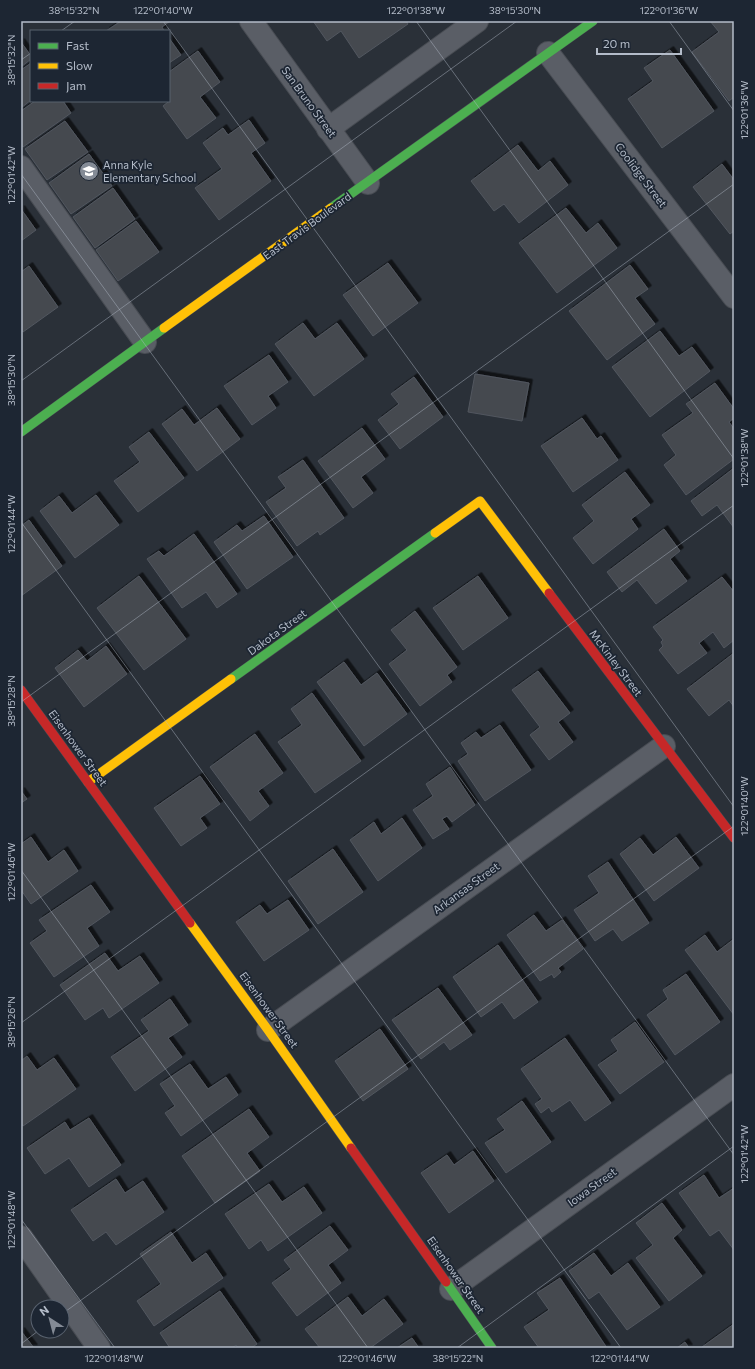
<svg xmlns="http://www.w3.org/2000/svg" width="755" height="1369" viewBox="0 0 755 1369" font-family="Commissioner,sans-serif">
  <defs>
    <filter id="shadow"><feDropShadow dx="3.5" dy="-3.5" stdDeviation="0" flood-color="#0009"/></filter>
  </defs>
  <rect width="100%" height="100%" fill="#2a3038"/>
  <g fill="#444950" stroke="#52575f" filter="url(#shadow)">
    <path d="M121,21H170L162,27L164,31H106Z"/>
    <path d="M313,21H406L408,24L359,58L341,31L327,41Z"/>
    <path d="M710,21H734V97L729,101L692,52L719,32Z"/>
    <path d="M169,38L181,55L169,63Z"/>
    <path d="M21,42L31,56V59L21,67Z"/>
    <path d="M670,50L714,111L662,148L628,99L653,81L644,68Z"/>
    <path d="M198,51L220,82L200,97L216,118L187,139L163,106L168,102L167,101H169V72Z"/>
    <path d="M31,63V100L21,108V70Z"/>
    <path d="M35,101H63L71,113L23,147L21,144V111Z"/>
    <path d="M249,120L265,143L251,153L271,181L219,220L195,188L222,169L203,143L223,128L228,135Z"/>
    <path d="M65,121L88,152L47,180L25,149Z"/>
    <path d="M518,145L538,171L550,161L568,185L519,223L504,204L494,211L471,181Z"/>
    <path d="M89,154L112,186L71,214L49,183Z"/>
    <path d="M722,164L734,180V231L730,234L693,187Z"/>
    <path d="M113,188L135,219L95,248L73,217Z"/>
    <path d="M566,208L586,233L598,223L617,248L557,293L519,243Z"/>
    <path d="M21,209L36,230L21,241Z"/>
    <path d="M136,221L159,252L118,281L96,250Z"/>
    <path d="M388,263L418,303L373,336L343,295Z"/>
    <path d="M630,265L648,289L635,298L655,324L607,360L569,311Z"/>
    <path d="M29,266L58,307L23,332L21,329V272Z"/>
    <path d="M303,323L315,339L337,323L364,359L314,396L275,344Z"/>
    <path d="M660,331L679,356L692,347L710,371L650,417L612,367Z"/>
    <path d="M269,355L288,382L268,396L276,408L252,425L224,386Z"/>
    <path d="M475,374L529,383L522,421L468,412Z"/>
    <path d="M414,377L443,417L400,449L378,420L399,404L391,394Z"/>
    <path d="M715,383L734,409V418L729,422L734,429V459L686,495L664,465L676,455L662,435L693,413L686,404Z"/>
    <path d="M217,408L240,439L197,471L162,424L182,409L194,425Z"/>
    <path d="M582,418L597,439L601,436L618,460L573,492L541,446Z"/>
    <path d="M362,428L385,459L361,477L373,493L353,508L318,461Z"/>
    <path d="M149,432L184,478L138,512L114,481L140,462L129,447Z"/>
    <path d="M303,460L344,518L320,535L318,531L297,546L266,502L286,488L278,477Z"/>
    <path d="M734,468V528L717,505L702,516L691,501Z"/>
    <path d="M625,472L650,505L631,519L638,529L593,564L573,538L594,521L582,505Z"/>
    <path d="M96,495L119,525L75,558L40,511L59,496L72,513Z"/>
    <path d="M264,516L293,557L247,589L214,542L237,525L242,531Z"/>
    <path d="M29,520L62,566L21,596V526Z"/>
    <path d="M664,529L680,551L670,559L687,581L656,604L637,580L622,592L607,572Z"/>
    <path d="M194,534L237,594L217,608L206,592L182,608L147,559L159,551L164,556Z"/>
    <path d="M139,576L186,639L144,670L97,608Z"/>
    <path d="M478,576L508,618L463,650L433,608Z"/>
    <path d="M722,577L734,592V640L724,648L713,632L699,643L707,653L678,674L659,650L663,646L661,642L663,640L653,627Z"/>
    <path d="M415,611L457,667L447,675L452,682L420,706L389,664L407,650L391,630Z"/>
    <path d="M106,646L127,674L84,707L55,668L78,650L87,661Z"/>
    <path d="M734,653V707L729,700L709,716L687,689Z"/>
    <path d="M344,662L361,685L377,673L407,714L364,746L317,682Z"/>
    <path d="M538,671L570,713L558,722L573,742L549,760L530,735L540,727L512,690Z"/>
    <path d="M312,693L361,761L315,793L278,742L302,725L291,709Z"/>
    <path d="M500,725L531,770L485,801L458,761L468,754L461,743L476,732L481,738Z"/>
    <path d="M255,734L283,773L258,791L269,806L250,821L210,767Z"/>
    <path d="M450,767L475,805L452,822L447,816L442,819L449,829L433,839L413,810L433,796L426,784Z"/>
    <path d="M200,776L220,804L200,818L207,828L181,846L154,808Z"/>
    <path d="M21,791L27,799L21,803Z"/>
    <path d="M402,818L422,848L378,881L350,840L374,822L381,834Z"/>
    <path d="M31,837L48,862L64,850L78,871L31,904L21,890V844Z"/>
    <path d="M676,837L699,868L654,901L620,854L640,838L653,855Z"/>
    <path d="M333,849L363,892L318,924L288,881Z"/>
    <path d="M608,862L649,923L622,941L613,929L595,941L574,910L599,893L588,876Z"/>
    <path d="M91,885L110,912L87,928L99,946L54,977L30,943L47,931L39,920Z"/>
    <path d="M288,900L309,930L264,961L236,922L260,905L267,914Z"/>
    <path d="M534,915L546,931L562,920L583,949L558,968L561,972L554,978L552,974L540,981L507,935Z"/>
    <path d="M705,935L717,952L734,939V1015L685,950Z"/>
    <path d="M498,945L538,1002L514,1019L502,1002L481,1017L453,977Z"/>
    <path d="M105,953L118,971L140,956L159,983L109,1018L103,1008L85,1020L60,985Z"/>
    <path d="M686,974L720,1022L675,1055L647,1015L668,999L663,990Z"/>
    <path d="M438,988L472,1035L450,1050L444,1042L421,1059L392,1020Z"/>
    <path d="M170,999L188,1025L168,1038L182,1057L135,1091L111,1057L149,1031L141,1020Z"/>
    <path d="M635,1022L664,1062L620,1094L598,1065L618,1051L611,1040Z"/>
    <path d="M380,1029L408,1069L363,1101L335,1061Z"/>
    <path d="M565,1038L611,1103L585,1121L570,1100L552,1112L549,1107L541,1113L535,1104L542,1099L521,1069Z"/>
    <path d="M27,1056L37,1070L54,1058L76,1089L23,1126L21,1123V1061Z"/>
    <path d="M190,1064L208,1089L226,1077L238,1095L181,1136L165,1113L175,1106L160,1084Z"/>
    <path d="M522,1101L551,1142L506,1173L485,1143L505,1130L497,1119Z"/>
    <path d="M249,1109L269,1137L247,1153L260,1171L215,1203L182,1156Z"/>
    <path d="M89,1118L121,1165L89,1187L69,1158L45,1174L27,1148L65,1122L70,1130Z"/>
    <path d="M473,1151L494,1181L449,1213L421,1173L447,1155L454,1165Z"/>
    <path d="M704,1175L719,1198L734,1188V1250L719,1230L710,1236L679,1193Z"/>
    <path d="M116,1179L125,1193L143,1181L164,1212L116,1245L106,1232L93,1241L71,1210Z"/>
    <path d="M269,1184L282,1202L304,1187L322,1213L268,1251L261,1240L249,1249L225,1214Z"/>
    <path d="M662,1203L682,1230L673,1238L702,1276L669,1301L636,1258L653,1245L636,1223Z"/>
    <path d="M330,1226L348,1250L328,1265L341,1283L297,1316L272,1283L291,1269L284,1260Z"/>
    <path d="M171,1232L192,1263L206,1253L223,1278L154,1326L137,1301L161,1284L140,1254Z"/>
    <path d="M594,1253L611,1276L628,1263L660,1307L627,1330L599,1292L589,1299L569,1271Z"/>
    <path d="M560,1278L607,1348H564L563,1347L561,1348H539L524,1327L549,1310L537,1293Z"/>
    <path d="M220,1291L257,1344L251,1348H238L236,1345L232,1348H170L160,1333Z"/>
    <path d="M348,1297L362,1316L384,1299L403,1324L370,1348H320L305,1329Z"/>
    <path d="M734,1324V1348H702V1347Z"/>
    <path d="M21,1331L34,1348H21Z"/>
    <path d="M412,1338L419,1348H397Z"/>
    <path d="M685,1342L689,1348H677Z"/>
  </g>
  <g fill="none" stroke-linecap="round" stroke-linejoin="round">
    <g stroke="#484c53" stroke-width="24">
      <g id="street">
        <path d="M251,21L368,183"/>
        <path d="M548,53L734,297"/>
        <path d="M328,129L477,21"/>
        <path d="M21,167L145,342"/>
        <path d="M268,1030L664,746"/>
        <path d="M21,1237L99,1348"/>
        <path d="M451,1289L734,1085"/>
      </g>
    </g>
    <g stroke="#484c53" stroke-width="10">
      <g id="fast">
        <path d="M331,208L593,21"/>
        <path d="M21,432L164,328"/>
        <path d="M231,679L435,533"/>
        <path d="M446,1282L492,1348"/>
      </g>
    </g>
    <g stroke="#484c53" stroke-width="10">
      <g id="slow">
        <path d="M164,328L331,208"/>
        <path d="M435,533L480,501L549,593"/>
        <path d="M88,782L231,679"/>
        <path d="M190,923L268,1030L351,1148"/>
      </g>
    </g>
    <g stroke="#484c53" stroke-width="10">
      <g id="jam">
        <path d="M549,593L734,838"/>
        <path d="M21,690L190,923"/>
        <path d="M351,1148L446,1282"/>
      </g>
    </g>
    <use href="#street" stroke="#5a5e66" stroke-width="22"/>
    <use href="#fast" stroke="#4caf50" stroke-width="9"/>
    <use href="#slow" stroke="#ffc107" stroke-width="9"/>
    <use href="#jam" stroke="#c62828" stroke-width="9"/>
  </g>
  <path fill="none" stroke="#b4bcc9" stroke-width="1" stroke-opacity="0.45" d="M163,21L734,807M416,21L734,459M669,21L734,111M61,31L75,21M21,60L31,53M21,174L734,1155M21,381L517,21M21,522L621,1348M21,702L734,184M21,870L368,1348M21,1023L734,505M21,1219L115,1348M62,1314L734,826M21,1344L38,1331M457,1348L734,1146"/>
  <defs>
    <g id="school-disc" transform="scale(1)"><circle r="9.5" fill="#848b96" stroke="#1d2633"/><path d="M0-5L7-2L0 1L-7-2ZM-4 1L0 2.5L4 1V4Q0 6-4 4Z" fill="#fff"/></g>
  </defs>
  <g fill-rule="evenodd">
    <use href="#school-disc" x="89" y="171"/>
  </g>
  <g text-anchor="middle" stroke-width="3.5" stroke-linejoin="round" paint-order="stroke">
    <g font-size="11" fill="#b4bcc9" stroke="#1d2633">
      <text transform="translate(309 102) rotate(54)" y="4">San Bruno Street</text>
      <text transform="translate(641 175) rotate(53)" y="4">Coolidge Street</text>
      <text transform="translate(307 226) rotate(-36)" y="4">East Travis Boulevard</text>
      <text transform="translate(277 632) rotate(-36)" y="4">Dakota Street</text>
      <text transform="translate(616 663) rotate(53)" y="4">McKinley Street</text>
      <text transform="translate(78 748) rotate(54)" y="4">Eisenhower Street</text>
      <text transform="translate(466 888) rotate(-36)" y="4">Arkansas Street</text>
      <text transform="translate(269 1010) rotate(54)" y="4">Eisenhower Street</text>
      <text transform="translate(592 1187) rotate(-36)" y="4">Iowa Street</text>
      <text transform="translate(456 1275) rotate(55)" y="4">Eisenhower Street</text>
    </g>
    <g font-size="11" fill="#b4bcc9" stroke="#1d2633" text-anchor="start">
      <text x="103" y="169">Anna Kyle<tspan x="103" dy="13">Elementary School</tspan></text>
    </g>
  </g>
  <rect width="755" height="1369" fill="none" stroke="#1d2633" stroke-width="44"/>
  <rect x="30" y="30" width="140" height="72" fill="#1d2633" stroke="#59626f"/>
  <rect x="38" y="43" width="20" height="6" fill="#4caf50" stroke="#59626f"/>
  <text x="66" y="50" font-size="12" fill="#b4bcc9">Fast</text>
  <rect x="38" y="63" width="20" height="6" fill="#ffc107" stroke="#59626f"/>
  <text x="66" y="70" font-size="12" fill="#b4bcc9">Slow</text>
  <rect x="38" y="83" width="20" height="6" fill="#c62828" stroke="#59626f"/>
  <text x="66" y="90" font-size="12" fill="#b4bcc9">Jam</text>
  <g transform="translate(50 1319) rotate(324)"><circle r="19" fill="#1d2633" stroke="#59626f"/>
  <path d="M0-3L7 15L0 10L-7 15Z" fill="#848b96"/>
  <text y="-6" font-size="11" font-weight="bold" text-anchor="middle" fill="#b4bcc9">N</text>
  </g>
  <path d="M597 48v6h84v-6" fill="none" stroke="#b4bcc9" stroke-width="2"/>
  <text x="603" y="48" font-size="12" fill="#b4bcc9" stroke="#1d2633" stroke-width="3" paint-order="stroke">20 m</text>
  <rect x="22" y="22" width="711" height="1325" fill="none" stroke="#b4bcc9" stroke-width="1.5"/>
  <g font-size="10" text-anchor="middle" fill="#b4bcc9">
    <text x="74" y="14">38°15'32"N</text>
    <text x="163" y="14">122°01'40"W</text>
    <text x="416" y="14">122°01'38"W</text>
    <text x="515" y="14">38°15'30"N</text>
    <text x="669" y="14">122°01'36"W</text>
    <text transform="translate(11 60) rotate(-90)" y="4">38°15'32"N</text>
    <text transform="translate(744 110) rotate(-90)" y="4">122°01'36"W</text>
    <text transform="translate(11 175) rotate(-90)" y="4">122°01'42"W</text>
    <text transform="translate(11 380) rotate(-90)" y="4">38°15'30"N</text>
    <text transform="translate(744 458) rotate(-90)" y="4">122°01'38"W</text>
    <text transform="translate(11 524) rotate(-90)" y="4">122°01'44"W</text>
    <text transform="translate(11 701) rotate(-90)" y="4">38°15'28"N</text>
    <text transform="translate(744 806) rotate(-90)" y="4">122°01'40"W</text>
    <text transform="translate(11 872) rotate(-90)" y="4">122°01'46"W</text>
    <text transform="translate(11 1022) rotate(-90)" y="4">38°15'26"N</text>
    <text transform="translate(744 1154) rotate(-90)" y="4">122°01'42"W</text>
    <text transform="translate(11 1220) rotate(-90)" y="4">122°01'48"W</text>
    <text x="114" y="1362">122°01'48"W</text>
    <text x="367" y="1362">122°01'46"W</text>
    <text x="458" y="1362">38°15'22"N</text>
    <text x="620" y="1362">122°01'44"W</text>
  </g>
</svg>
